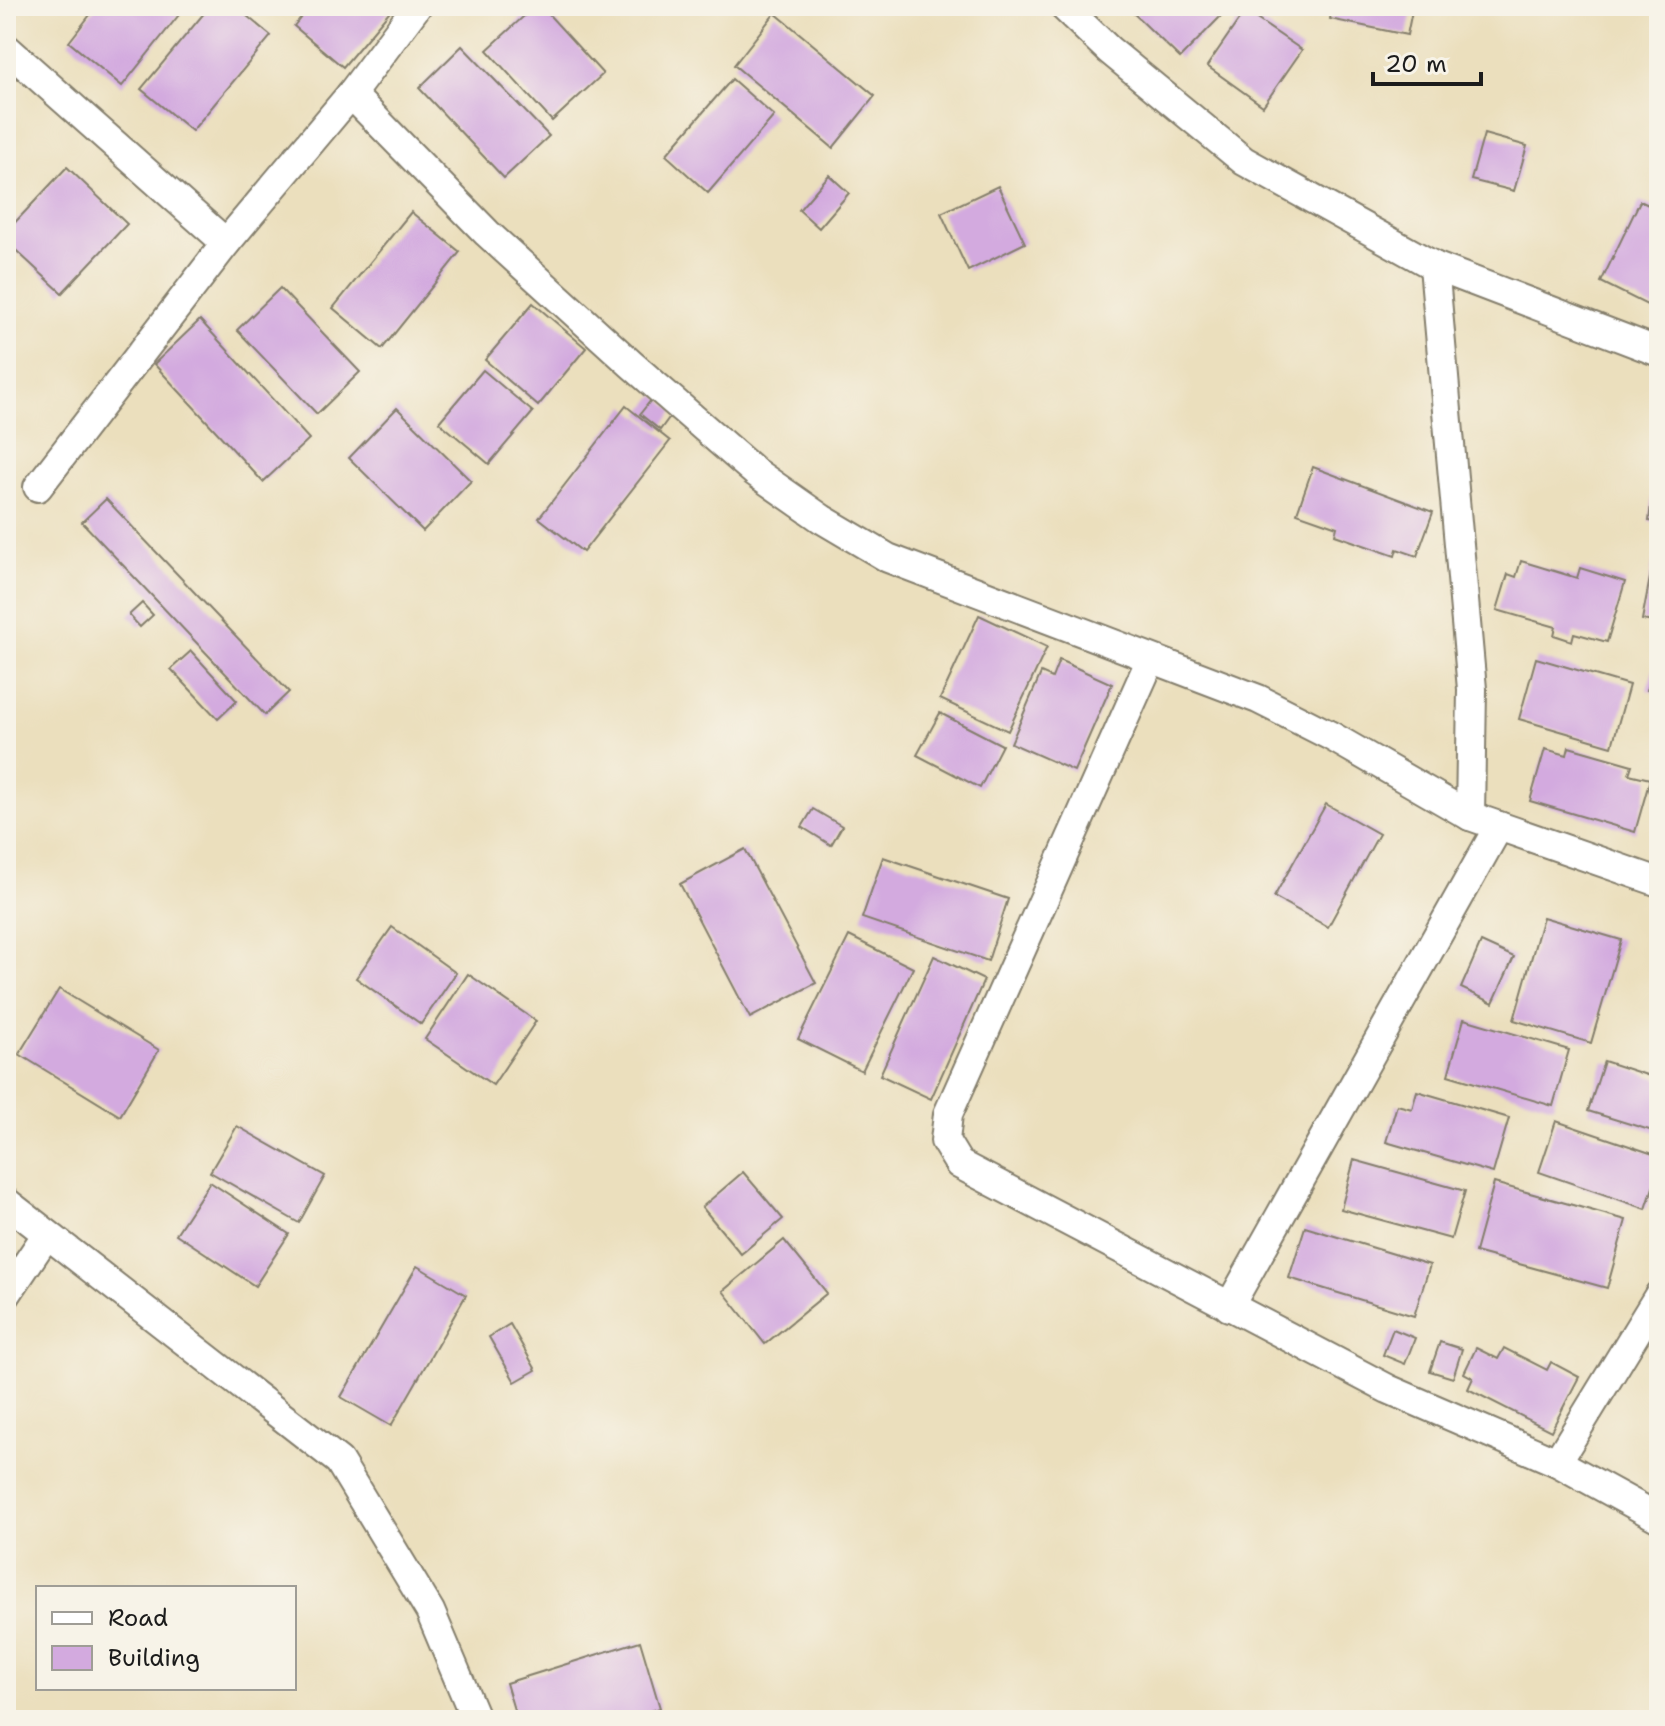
<svg xmlns="http://www.w3.org/2000/svg" width="1665" height="1726" viewBox="0 0 1665 1726" font-family="'Shantell Sans',sans-serif">
  <rect width="100%" height="100%" fill="#f7f3e8"/>
  <filter id="ink" filterUnits="userSpaceOnUse"><feTurbulence type="fractalNoise" baseFrequency=".0125" numOctaves="2"/><feDisplacementMap in="SourceGraphic" scale="16" xChannelSelector="R" yChannelSelector="G"/><feConvolveMatrix kernelMatrix="1 2 1 2 8 2 1 2 1" color-interpolation-filters="sRGB"/></filter>
  <filter id="wash" filterUnits="userSpaceOnUse"><feTurbulence type="fractalNoise" baseFrequency=".006" numOctaves="4" result="noise"/><feDisplacementMap in="SourceGraphic" scale="32" xChannelSelector="R" yChannelSelector="G"/><feGaussianBlur stdDeviation="1.8" result="paint"/><feColorMatrix in="noise" values="0 0 0 0 0 0 0 0 0 0 0 0 0 0 0 0 0 1.4 0 .05"/><feComposite in="paint" operator="in"/></filter>
  <g filter="url(#wash)">
    <rect width="100%" height="100%" fill="#ebdfbd"/>
    <g id="blocks">
      <g fill="#d3aadf">
        <path d="M97,6H186L122,86L69,42Z"/>
        <path d="M210,6H235L271,36L192,131L141,89Z"/>
        <path d="M310,6H394L343,67L294,26Z"/>
        <path d="M535,6H541L603,74L552,121L487,50Z"/>
        <path d="M1126,6H1212L1222,15L1180,58Z"/>
        <path d="M1332,6H1413L1407,35L1330,19Z"/>
        <path d="M1245,11L1302,50L1263,106L1207,66Z"/>
        <path d="M775,13L875,96L833,148L734,65Z"/>
        <path d="M462,46L549,136L504,178L419,88Z"/>
        <path d="M732,79L774,116L708,193L666,155Z"/>
        <path d="M1484,134L1527,146L1514,191L1471,180Z"/>
        <path d="M67,167L127,224L62,293L6,241V232Z"/>
        <path d="M829,175L849,193L819,228L799,210Z"/>
        <path d="M998,186L1025,243L968,271L941,213Z"/>
        <path d="M1640,201L1659,210V300L1655,309L1601,282Z"/>
        <path d="M411,212L460,252L382,349L333,308Z"/>
        <path d="M280,288L360,372L317,414L237,330Z"/>
        <path d="M533,303L586,348L538,406L485,360Z"/>
        <path d="M200,320L309,439L263,482L154,364Z"/>
        <path d="M483,370L533,412L489,464L439,422Z"/>
        <path d="M655,395L674,411L660,430L640,414Z"/>
        <path d="M626,406L670,441L583,552L539,518Z"/>
        <path d="M397,408L471,481L423,531L349,458Z"/>
        <path d="M1657,454H1659V522L1649,521Z"/>
        <path d="M1313,467L1433,512L1417,556L1397,549L1395,556L1335,535L1337,527L1297,513Z"/>
        <path d="M106,499L289,692L265,715L82,522Z"/>
        <path d="M1521,561L1577,578L1580,568L1625,582L1607,642L1574,633L1572,641L1554,635L1556,627L1497,610L1508,574L1516,577Z"/>
        <path d="M1653,562L1659,563V623L1642,620Z"/>
        <path d="M142,603L153,615L140,627L129,615Z"/>
        <path d="M979,615L1047,647L1008,731L940,699Z"/>
        <path d="M191,651L237,701L218,719L171,669Z"/>
        <path d="M1658,655H1659V694L1647,690Z"/>
        <path d="M1536,658L1629,685L1612,746L1519,719Z"/>
        <path d="M1059,660L1112,684L1074,771L1011,743L1041,673L1052,678Z"/>
        <path d="M940,713L1002,745L980,788L917,755Z"/>
        <path d="M1569,747L1632,765L1629,774L1650,779L1635,832L1530,801L1545,749L1567,755Z"/>
        <path d="M1326,804L1379,834L1328,927L1274,897Z"/>
        <path d="M813,809L842,826L831,845L802,827Z"/>
        <path d="M745,849L816,983L750,1018L680,884Z"/>
        <path d="M883,857L1008,899L988,961L862,918Z"/>
        <path d="M1543,917L1621,940L1591,1043L1514,1020Z"/>
        <path d="M392,927L456,973L421,1024L356,978Z"/>
        <path d="M849,936L913,968L862,1071L798,1039Z"/>
        <path d="M1481,942L1514,957L1493,1003L1461,988Z"/>
        <path d="M934,956L984,980L931,1099L880,1075Z"/>
        <path d="M468,974L536,1021L493,1085L425,1039Z"/>
        <path d="M59,989L159,1050L120,1116L19,1054Z"/>
        <path d="M1464,1019L1569,1050L1553,1106L1448,1075Z"/>
        <path d="M1604,1061L1659,1079V1133L1588,1111Z"/>
        <path d="M1417,1091L1509,1118L1493,1173L1386,1142L1397,1105L1412,1109Z"/>
        <path d="M1556,1121L1659,1156V1169L1646,1209L1539,1172Z"/>
        <path d="M237,1126L325,1176L299,1223L210,1172Z"/>
        <path d="M1354,1160L1465,1191L1451,1239L1341,1209Z"/>
        <path d="M743,1172L783,1219L741,1254L702,1207Z"/>
        <path d="M210,1182L289,1234L255,1286L176,1234Z"/>
        <path d="M1494,1183L1626,1220L1607,1288L1475,1252Z"/>
        <path d="M1305,1227L1430,1265L1414,1316L1289,1278Z"/>
        <path d="M784,1240L827,1293L765,1344L723,1291Z"/>
        <path d="M417,1266L466,1295L391,1426L341,1397Z"/>
        <path d="M510,1324L536,1370L515,1382L489,1337Z"/>
        <path d="M1393,1329L1415,1338L1405,1364L1383,1355Z"/>
        <path d="M1440,1342L1462,1349L1453,1378L1430,1371Z"/>
        <path d="M1476,1348L1498,1359L1504,1348L1547,1370L1551,1362L1579,1377L1551,1431L1468,1389L1473,1378L1464,1373Z"/>
        <path d="M1655,1348L1659,1349V1387L1653,1386Z"/>
        <path d="M640,1641L660,1708L620,1720H517L506,1683Z"/>
      </g>
    </g>
  </g>
  <g filter="url(#ink)">
    <use href="#blocks" fill-opacity="0" stroke="#847e6c" stroke-width="2"/>
    <g fill="none" stroke-linecap="round" stroke-linejoin="round">
      <g stroke="#847e6c" stroke-width="32">
        <g id="street">
          <path d="M1063,6L1109,50L1244,161L1434,266L1659,352"/>
          <path d="M6,48L226,243"/>
          <path d="M351,94L487,233L631,364L755,472L822,519L888,558L1258,699L1331,736L1470,816L1659,882"/>
          <path d="M1434,266L1472,689L1470,816"/>
          <path d="M38,487L226,243L351,94L417,6"/>
          <path d="M1150,661L948,1114L945,1141L959,1164L1388,1389L1557,1462L1659,1518"/>
          <path d="M6,1202L339,1461L430,1611L476,1720"/>
          <path d="M6,1295L47,1234"/>
          <path d="M1229,1307L1499,826"/>
          <path d="M1557,1462L1659,1295"/>
        </g>
      </g>
      <use href="#street" stroke="#fff" stroke-width="28"/>
    </g>
  </g>
  <rect width="1665" height="1726" fill="none" stroke="#f7f3e8" stroke-width="32"/>
  <rect x="36" y="1586" width="260" height="104" fill="#f7f3e8" stroke="#9f9d96" stroke-width="2"/>
  <rect x="52" y="1612" width="40" height="12" fill="#ffffff" stroke="#9f9d96" stroke-width="2"/>
  <text x="108" y="1626" font-size="24" fill="#1c1c1c">Road</text>
  <rect x="52" y="1646" width="40" height="24" fill="#d3aadf" stroke="#9f9d96" stroke-width="2"/>
  <text x="108" y="1666" font-size="24" fill="#1c1c1c">Building</text>
  <path d="M1373 72v12h108v-12" fill="none" stroke="#1c1c1c" stroke-width="4"/>
  <text x="1385" y="72" font-size="24" fill="#1c1c1c" stroke="#f7f3e8" stroke-width="6" paint-order="stroke">20 m</text>
</svg>
